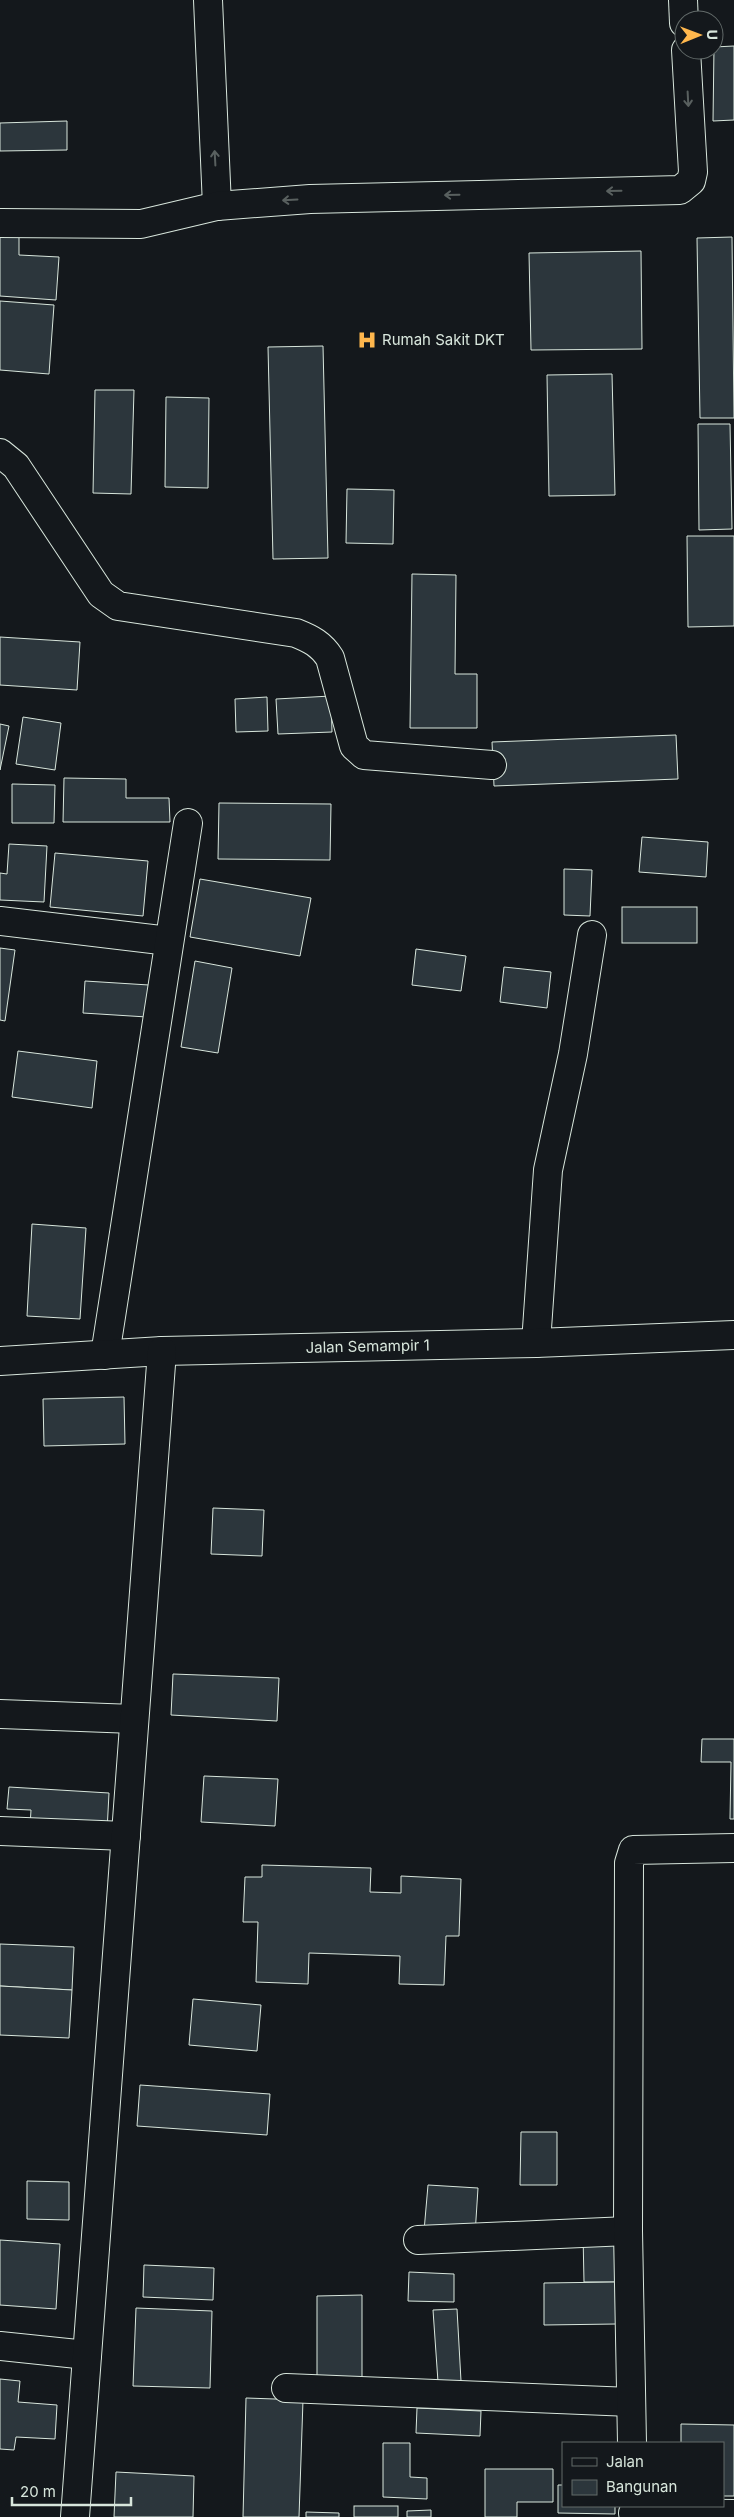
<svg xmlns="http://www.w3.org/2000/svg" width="734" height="2517" viewBox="0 0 734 2517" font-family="Inter,sans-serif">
  <rect width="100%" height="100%" fill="#14181c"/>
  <g fill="#2c363c" stroke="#d8e6dc">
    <path d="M734,46V120L713,121L714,47Z"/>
    <path d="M67,121V150L0,151V123Z"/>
    <path d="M0,229H19V255L59,257L56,300L0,296Z"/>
    <path d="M732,237L734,418H700L697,238Z"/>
    <path d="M641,251L642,349L531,350L529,253Z"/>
    <path d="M0,301L54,305L49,374L0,370Z"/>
    <path d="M323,346L328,558L273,559L268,347Z"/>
    <path d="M612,374L615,495L549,496L547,375Z"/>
    <path d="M95,390H134L131,494L93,493Z"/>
    <path d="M166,397L209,398L208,488L165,487Z"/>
    <path d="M698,424H730L732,529L699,530Z"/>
    <path d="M347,489L394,490L393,544L346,543Z"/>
    <path d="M687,536H734V626L688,627Z"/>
    <path d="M412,574L456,575L455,674H477V728H410Z"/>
    <path d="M0,637L80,642L77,690L0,685Z"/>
    <path d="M331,696L332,732L278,734L276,699Z"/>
    <path d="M267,697L268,731L236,732L235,699Z"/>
    <path d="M23,717L61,723L55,770L16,764Z"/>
    <path d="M0,724L9,726L0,770Z"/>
    <path d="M676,735L678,779L494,786L492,742Z"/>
    <path d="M64,778L126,779V798H169L170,822H63Z"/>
    <path d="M12,784L55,785L54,823H12Z"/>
    <path d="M219,803L331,804L330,860L218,859Z"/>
    <path d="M642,837L708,842L706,877L639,872Z"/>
    <path d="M9,844L47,846L44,902L0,900V873L7,874Z"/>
    <path d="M55,853L148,861L143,916L50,907Z"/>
    <path d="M564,869L592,870L590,916L564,915Z"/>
    <path d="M200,879L311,898L300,956L190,937Z"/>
    <rect x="622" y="907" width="75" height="36"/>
    <path d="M0,948L15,950L5,1021L0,1020Z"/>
    <path d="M416,949L466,956L461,991L412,985Z"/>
    <path d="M195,961L232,968L218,1053L181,1047Z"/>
    <path d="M504,967L551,972L547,1008L500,1002Z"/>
    <path d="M85,981L149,985L147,1017L83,1013Z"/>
    <path d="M18,1051L97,1061L92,1108L12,1097Z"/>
    <path d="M32,1224L86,1228L80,1319L27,1316Z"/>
    <path d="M124,1397L125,1444L44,1446L43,1399Z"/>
    <path d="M213,1508L264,1510L262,1556L211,1554Z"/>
    <path d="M173,1674L279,1678L277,1721L171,1715Z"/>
    <path d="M702,1739H734V1819H730L731,1762H701Z"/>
    <path d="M204,1776L278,1779L275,1826L201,1822Z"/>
    <path d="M9,1787L109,1793L107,1831L30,1826L31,1810L7,1809Z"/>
    <path d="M262,1865L371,1868L370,1892L401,1893V1876L461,1879L459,1936H446L444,1985L399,1984L400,1956L309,1953L308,1984L256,1982L258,1922H243L245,1877H262Z"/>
    <path d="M0,1944L74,1947L72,1990L0,1986Z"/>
    <path d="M0,1986L72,1990L69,2038L0,2035Z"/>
    <path d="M193,1999L261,2005L257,2051L189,2045Z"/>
    <path d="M140,2085L270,2094L267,2135L137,2126Z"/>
    <path d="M521,2132H557V2185H520Z"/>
    <path d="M27,2181L69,2182V2220L27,2219Z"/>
    <path d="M428,2185L478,2188L475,2235L424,2231Z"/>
    <path d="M615,2233L616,2282H584L583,2234Z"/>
    <path d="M0,2240L60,2244L56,2309L0,2305Z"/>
    <path d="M144,2265L214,2268L213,2300L143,2297Z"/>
    <path d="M409,2272L454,2274V2302L408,2301Z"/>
    <path d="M616,2282V2324L544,2325V2283Z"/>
    <path d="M362,2295V2389H317V2296Z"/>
    <path d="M136,2308L212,2311L210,2388L133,2386Z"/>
    <path d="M457,2309L461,2381L438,2382L433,2310Z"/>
    <path d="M0,2379L20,2381L18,2402L57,2405L55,2439L16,2437L14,2450L0,2449Z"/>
    <path d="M246,2398L303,2400L299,2517H243Z"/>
    <path d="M417,2408L481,2411L480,2436L416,2433Z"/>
    <path d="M681,2424L734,2425V2496H723V2443H681Z"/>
    <path d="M383,2443H410V2477L427,2478V2499L383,2497Z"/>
    <path d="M485,2469H553V2502H517V2517H485Z"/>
    <path d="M116,2472L194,2476L193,2517H114Z"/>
    <path d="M558,2485H563V2506H615V2514L558,2513Z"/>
    <rect x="354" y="2506" width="44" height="11"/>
    <path d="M431,2510V2517H407V2511Z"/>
    <path d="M306,2512L339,2513V2517H306Z"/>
  </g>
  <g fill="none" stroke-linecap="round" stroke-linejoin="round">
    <g stroke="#d8e6dc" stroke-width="30">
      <g id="minor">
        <path d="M208,0L217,206"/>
        <path d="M683,0L684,23"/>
        <path d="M0,223L141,224L217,206L310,199L680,190L691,181L693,172L686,50"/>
        <path d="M0,453L16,466L101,594L118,606L296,633C311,639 321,644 330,658L354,746L364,755L492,765"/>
        <path d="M0,921L169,941"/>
        <path d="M536,1343L548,1170L573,1054L592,935"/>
        <path d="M105,1355L188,823"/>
        <path id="s1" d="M0,1361L162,1351L536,1343L734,1335"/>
        <path d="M0,1714L134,1719"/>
        <path d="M0,1831L126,1836"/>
        <path d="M418,2240L628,2231"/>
        <path d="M0,2346L87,2355"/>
        <path d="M286,2388L631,2402"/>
        <path d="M632,2443L628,2231L629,1863L633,1850L734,1848"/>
        <path d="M633,2513L734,2514"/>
        <path d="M75,2517L162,1351"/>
      </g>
    </g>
    <use href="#minor" stroke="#14181c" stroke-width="28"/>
  </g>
  <defs><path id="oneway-shaft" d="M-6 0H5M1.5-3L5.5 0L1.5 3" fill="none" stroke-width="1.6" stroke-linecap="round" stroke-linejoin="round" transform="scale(1.25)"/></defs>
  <g stroke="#59605f">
    <use href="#oneway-shaft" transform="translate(688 99) rotate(87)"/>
    <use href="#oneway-shaft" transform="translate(215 158) rotate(-93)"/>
    <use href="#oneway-shaft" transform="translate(614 191) rotate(179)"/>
    <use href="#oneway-shaft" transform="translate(452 195) rotate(179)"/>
    <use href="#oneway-shaft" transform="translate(290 200) rotate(177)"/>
  </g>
  <defs>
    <g id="hospital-bare" transform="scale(1.5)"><path d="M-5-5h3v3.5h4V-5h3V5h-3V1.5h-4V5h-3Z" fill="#ffb74d" stroke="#14181c" stroke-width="2.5" paint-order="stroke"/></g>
  </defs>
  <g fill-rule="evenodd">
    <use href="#hospital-bare" x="367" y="340"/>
  </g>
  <g text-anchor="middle" stroke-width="4" stroke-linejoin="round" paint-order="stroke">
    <g font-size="15" fill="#d8e6dc" stroke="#14181c" text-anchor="start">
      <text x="382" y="345">Rumah Sakit DKT</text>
    </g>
    <g font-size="15" fill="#d8e6dc" stroke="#14181c">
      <text dy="5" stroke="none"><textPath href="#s1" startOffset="368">Jalan Semampir 1</textPath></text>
    </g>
  </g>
  <rect x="562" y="2442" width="162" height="65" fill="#14181c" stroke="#626a69"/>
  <rect x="572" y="2458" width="25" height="8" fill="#14181c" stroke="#626a69"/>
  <text x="606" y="2467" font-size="15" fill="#d8e6dc">Jalan</text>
  <rect x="572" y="2480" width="25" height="15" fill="#2c363c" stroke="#626a69"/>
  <text x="606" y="2492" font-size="15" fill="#d8e6dc">Bangunan</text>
  <g transform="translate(699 35) rotate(89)"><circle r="24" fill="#14181c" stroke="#626a69"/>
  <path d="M0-4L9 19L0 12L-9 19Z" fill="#ffb74d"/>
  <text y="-8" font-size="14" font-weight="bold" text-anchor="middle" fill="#d8e6dc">U</text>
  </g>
  <path d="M12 2497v8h119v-8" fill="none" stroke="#d8e6dc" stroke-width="2.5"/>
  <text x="20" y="2497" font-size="15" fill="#d8e6dc" stroke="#14181c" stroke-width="4" paint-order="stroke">20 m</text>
</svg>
